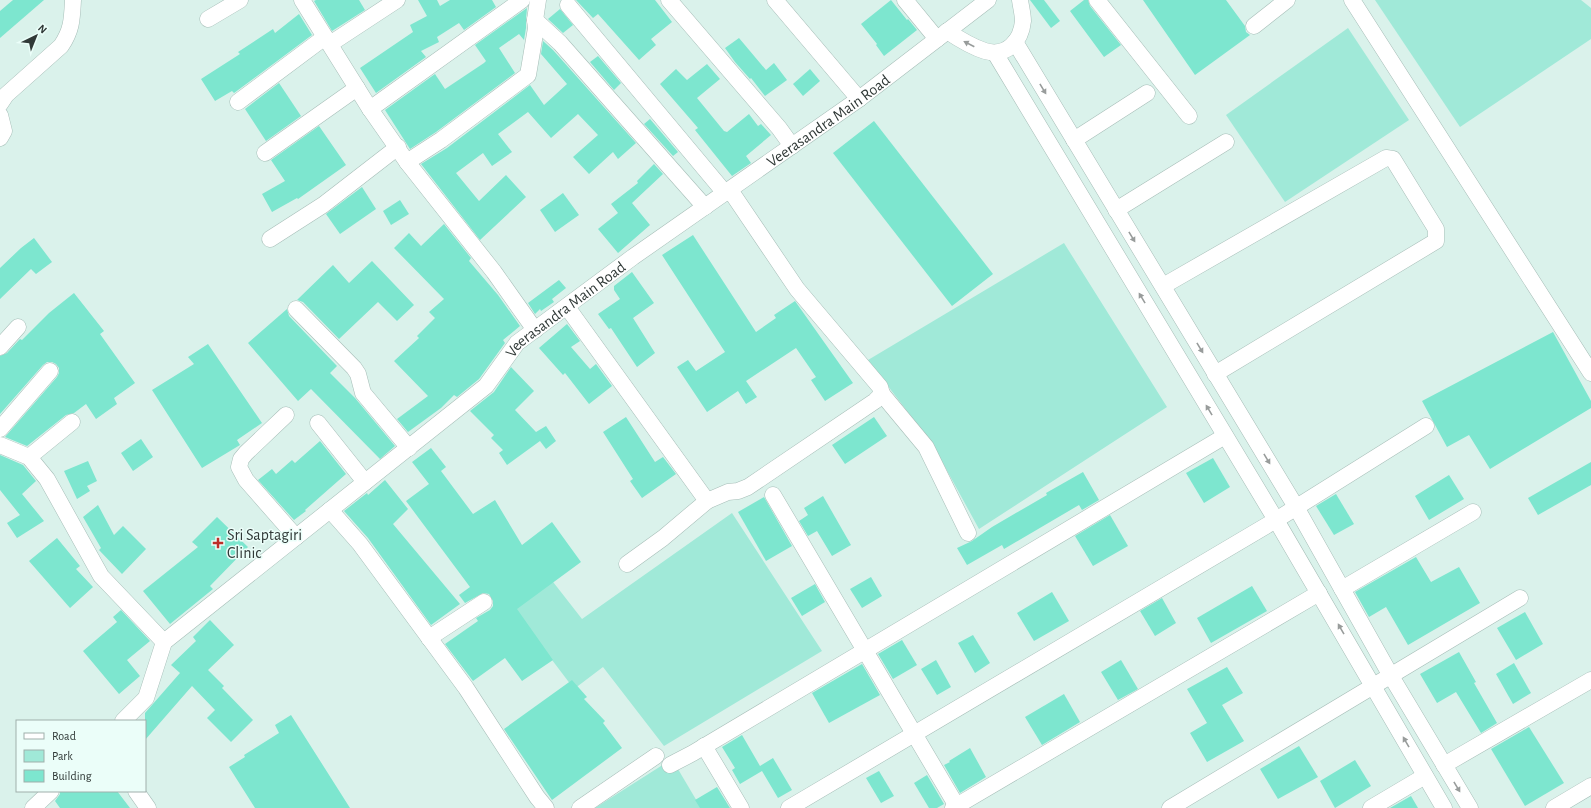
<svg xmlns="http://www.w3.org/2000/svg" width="1591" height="808" viewBox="0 0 1591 808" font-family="'Alegreya Sans',sans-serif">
  <rect width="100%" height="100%" fill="#daf2eb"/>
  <g fill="#a0e9d8">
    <path d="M1375,0H1581L1591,8V39L1460,127Z"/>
    <path d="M1348,28L1409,120L1285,202L1226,115Z"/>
    <path d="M1064,243L1167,407L979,529L933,445L868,360Z"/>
    <path d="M732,513L822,651L664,746L603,667L574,689L512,607L550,578L582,619Z"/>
    <path d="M672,759L701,808H595Z"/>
  </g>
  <g fill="#7de6cf">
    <path d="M13,0H44L0,38V11Z"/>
    <path d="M316,0H359L365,10L332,31L314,1Z"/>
    <path d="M418,0H437L440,6L450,0H492L496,7L464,30L459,23L437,37L439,42L421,51L426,57L376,93L360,68L413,32L410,25L427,16Z"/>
    <path d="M576,0H655L672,22L651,39L656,45L639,60L598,14L593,18Z"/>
    <path d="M891,0L907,20L908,19L917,30L884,56L876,45L877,44L861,24Z"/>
    <path d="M1030,0H1044L1060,21L1051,28Z"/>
    <path d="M1084,0H1088L1090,6L1121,45L1104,57L1070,11Z"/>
    <path d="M1143,0H1226L1245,26L1246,32L1250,35L1195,75Z"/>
    <path d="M527,8L526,19V28L524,40L519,34L499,48L515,73L436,132L410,149L385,110L435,74L445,89L484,63L486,61L475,45Z"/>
    <path d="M560,9L573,25L563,33L548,19Z"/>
    <path d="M299,14L312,35L234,93L232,91L215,101L201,79L240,54L238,52L273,29L275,33Z"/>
    <path d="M739,38L766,70L774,63L787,80L765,96L751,78L750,79L735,62L725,48Z"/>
    <path d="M543,41L553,50L636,143L618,159L613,152L589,174L573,157L598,135L578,114L551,138L528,112L498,134L512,152L492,166L483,153L456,173L479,201L506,175L526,197L480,240L421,164L447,148L530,85L544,105L567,84L541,54Z"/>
    <path d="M598,56L621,83L614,90L590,62Z"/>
    <path d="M707,64L720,79L697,98L724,131L727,132L749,114L758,126L761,124L771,135L746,156L751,163L732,176L695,130L698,128L660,84L676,69L687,80Z"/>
    <path d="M810,69L820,81L803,96L793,84Z"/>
    <path d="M279,83L301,116L266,141L245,109Z"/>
    <path d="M650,119L678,152L673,156L644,124Z"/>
    <path d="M874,121L993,274L952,306L833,153Z"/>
    <path d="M319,126L346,165L298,199L297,198L272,212L262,194L285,181L271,160Z"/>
    <path d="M654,164L663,174L632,203L650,225L618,253L598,229L618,213L611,204L638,183L637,181Z"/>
    <path d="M362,187L376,209L340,234L326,214Z"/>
    <path d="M563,193L579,215L555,232L540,210Z"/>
    <path d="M400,200L409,214L391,225L383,211Z"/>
    <path d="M444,224L471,258L469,261L498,295L520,326L503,340L505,343L479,379L457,397L454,395L441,408L408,432L397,419L428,396L394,361L419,338L417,336L435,318L429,312L444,299L394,248L409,233L421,246Z"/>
    <path d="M693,235L756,332L776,318L774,315L795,301L853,383L825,401L811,380L816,377L796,348L746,381L757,397L746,404L738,391L707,412L677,367L688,360L696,371L725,352L662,255Z"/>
    <path d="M34,238L52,262L36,274L31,269L0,299V268L21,248Z"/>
    <path d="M372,261L414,305L397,321L378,302L339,339L303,302L297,300L333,265L349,283Z"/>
    <path d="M632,272L654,303L633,318L655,353L637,367L611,328L609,329L598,314L620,299L614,290V286Z"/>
    <path d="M559,280L566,288L552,299L554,302L541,311L540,309L535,314L528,303Z"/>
    <path d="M74,293L104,331L100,334L135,383L114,398L117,404L96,419L86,404L74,413L66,415L27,446L5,437L57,377L59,373V368L56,364L52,362H47L43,365L0,414V356L7,353L20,339L22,340L49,313Z"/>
    <path d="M287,309L289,316L337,366L330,373L355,398L395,446L380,459L311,389L298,401L248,343Z"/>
    <path d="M567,324L580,341L571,347L590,369L596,364L612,386L589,404L565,373L563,375L539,348Z"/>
    <path d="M1553,332L1591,401V408L1490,469L1469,435L1447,447L1422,401Z"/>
    <path d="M208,344L262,423L237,440L240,445L202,468L152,390L194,364L188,357Z"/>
    <path d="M511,367L534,391L515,410L536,432L546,426L556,441L546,449L540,441L507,465L499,453L503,450L491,438L494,435L470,411L494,392Z"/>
    <path d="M626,417L655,462L663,457L676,474L642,498L630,481L633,479L603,432Z"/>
    <path d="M874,417L887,436L845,464L832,445Z"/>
    <path d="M141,439L153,457L133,471L121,453Z"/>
    <path d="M320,441L346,474L305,510L306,511L294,520L258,480L272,469L276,474L292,460L295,463Z"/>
    <path d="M431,448L446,467L441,471L473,514L495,500L522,545L552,522L581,562L517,609L553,660L522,681L505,658L473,681L445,644L478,621L476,618L490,610L493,606V601L489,594L483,593L465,603L459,595L470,587L406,501L429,484L412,462Z"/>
    <path d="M0,455L23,465L36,481L22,494L44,521L17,538L7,523L20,515L0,490Z"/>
    <path d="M1213,458L1230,487L1204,503L1186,473Z"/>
    <path d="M88,461L97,481L87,486L90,491L77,499L64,471Z"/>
    <path d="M1591,462V485L1538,515L1528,498Z"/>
    <path d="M1083,472L1099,500L1082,510L1079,505L1004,549L1002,545L967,565L957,548L972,541L992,527L1047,495L1046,493Z"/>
    <path d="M1449,475L1464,499L1429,520L1415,496Z"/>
    <path d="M385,480L408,509L393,524L460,604L431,625L368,538L344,511L367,493L368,495Z"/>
    <path d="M1336,494L1354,524L1334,535L1316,506Z"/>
    <path d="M823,496L851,545L832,556L817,531L808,536L799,521L808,515L804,508Z"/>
    <path d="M764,497L792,546L766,561L738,512Z"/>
    <path d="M98,505L114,535L123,526L146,549L122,574L99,550L101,548L83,517Z"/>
    <path d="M1110,515L1128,546L1093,566L1075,536Z"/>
    <path d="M217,517L248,547L210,586L213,589L170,624L143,591L198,547L192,542Z"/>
    <path d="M57,538L80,566L76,569L93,587L70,608L29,561Z"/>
    <path d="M1416,557L1431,582L1459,567L1480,603L1408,645L1386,607L1369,617L1355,592Z"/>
    <path d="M871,577L882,596L862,608L850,589Z"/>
    <path d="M815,584L825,602L802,616L791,598Z"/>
    <path d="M1252,586L1267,611L1211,643L1197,618Z"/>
    <path d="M1052,592L1069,621L1034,641L1017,613Z"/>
    <path d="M1162,598L1176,623L1155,636L1140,611Z"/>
    <path d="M121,610L150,641L127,660L140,676L119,694L83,651L117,622L113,617Z"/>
    <path d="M1525,612L1543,644L1516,660L1497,628Z"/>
    <path d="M210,620L234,645L208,670L224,686L222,688L253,720L231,742L207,718L215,710L192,686L145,740V713L180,673L171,665L196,641L193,637Z"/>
    <path d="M973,635L990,663L975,673L958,643Z"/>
    <path d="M902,640L917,665L893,679L878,654Z"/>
    <path d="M1459,652L1476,682L1474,683L1497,723L1481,733L1456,692L1437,703L1420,674Z"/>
    <path d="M936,660L951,687L937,695L921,669Z"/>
    <path d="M1121,660L1138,689L1118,700L1101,672Z"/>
    <path d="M1514,663L1531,693L1513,704L1496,674Z"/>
    <path d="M862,664L880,695L829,723L812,693Z"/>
    <path d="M1227,667L1243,693L1222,705L1244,741L1207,762L1190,733L1207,723L1187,689Z"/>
    <path d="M572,680L587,697L584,699L605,721L603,723L622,748L552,800L504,729Z"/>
    <path d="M1064,694L1080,722L1042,745L1025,717Z"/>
    <path d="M291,715L350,808H255L229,767L245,757L244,755L279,733L275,725Z"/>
    <path d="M1529,727L1564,783L1525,806L1491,749Z"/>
    <path d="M742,735L760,766L773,758L792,790L778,798L762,771L740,784L732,770L735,768L722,747Z"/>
    <path d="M1299,746L1318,777L1278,799L1260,769Z"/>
    <path d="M970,748L986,777L960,793L944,765L950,762L949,761Z"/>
    <path d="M1355,760L1371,786L1335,808L1320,781Z"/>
    <path d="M879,771L894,796L881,803L866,778Z"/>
    <path d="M927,775L944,804L937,808H929L914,783Z"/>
    <path d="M717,787L730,808H700L695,800Z"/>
    <path d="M60,791H117L130,808H60L55,801L60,794Z"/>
    <path d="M1411,796L1418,808H1390Z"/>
  </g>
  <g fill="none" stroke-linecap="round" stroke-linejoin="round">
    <g stroke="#a7beb8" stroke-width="17">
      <g id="minor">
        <path d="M302,0L370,109L407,162L494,272L535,330"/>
        <path d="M669,0L779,128L792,146"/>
        <path d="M775,0L859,99"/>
        <path d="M905,0L937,39"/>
        <path d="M1097,0L1189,116"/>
        <path d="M1352,0L1591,373"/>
        <path d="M568,5L725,193"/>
        <path d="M208,19L240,0"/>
        <path d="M535,20L560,43L705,207"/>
        <path d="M1254,26L1287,0"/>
        <path d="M947,31C959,39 972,47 985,51C1006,57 1021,42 1023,21C1023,15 1021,7 1020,0"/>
        <path d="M1015,42L1296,507L1391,676L1470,808"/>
        <path d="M330,44L397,0"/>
        <path d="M995,53L1276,520L1444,808"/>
        <path d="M238,102L325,37"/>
        <path d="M0,104L6,95L61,46C72,30 72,19 73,0"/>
        <path d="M370,109L522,0"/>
        <path d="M0,115L4,131L0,138"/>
        <path d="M1074,140L1147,93"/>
        <path d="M265,153L357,88"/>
        <path d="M407,162L441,140L528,75L536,28L535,20L538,0"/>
        <path d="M1116,210L1226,142"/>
        <path d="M270,239L323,205L398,147"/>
        <path d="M1163,286L1386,158L1393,159L1436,229V241L1215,374"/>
        <path d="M567,307L707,501"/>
        <path d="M296,309L354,368L358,374L363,393L409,448"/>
        <path d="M0,347L18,327"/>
        <path d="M882,394L926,447L968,533"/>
        <path d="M286,415L246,453L241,459L239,467L246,480L296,537"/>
        <path d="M318,423L365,482"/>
        <path d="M0,429L50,371"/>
        <path d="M0,445L29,457L47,479L101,576L164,642L146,698L123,721"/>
        <path d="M29,457L72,422"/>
        <path d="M773,495L958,808"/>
        <path d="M330,510L360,544L466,688L537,797L546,808"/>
        <path d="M627,564L663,538L707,501L728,492L738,491L748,487L875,401L882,394L880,387L797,289L730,190"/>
        <path d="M1342,589L1473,512"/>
        <path d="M429,638L484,602"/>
        <path id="s1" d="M164,642L486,386L517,343L633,257L859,99L988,0"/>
        <path d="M704,746L741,808"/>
        <path d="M670,765L693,753L1225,436"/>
        <path d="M1444,765L1591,680"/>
        <path d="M136,791L148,808"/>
        <path d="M33,808L51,791"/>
        <path d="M580,808L656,756"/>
        <path d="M789,808L1276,520L1426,426"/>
        <path d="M953,808L1319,593"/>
        <path d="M1170,808L1520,598"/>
        <path d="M1371,808L1425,776"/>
        <path d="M1554,808L1591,786"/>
      </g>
    </g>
    <use href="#minor" stroke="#fff" stroke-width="16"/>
  </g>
  <defs><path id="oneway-solid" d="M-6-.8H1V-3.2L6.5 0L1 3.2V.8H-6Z"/></defs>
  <g fill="#989c9b">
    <use href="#oneway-solid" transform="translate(969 44) rotate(-153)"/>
    <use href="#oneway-solid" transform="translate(1043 89) rotate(59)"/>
    <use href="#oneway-solid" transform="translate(1132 237) rotate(59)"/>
    <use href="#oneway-solid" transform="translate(1142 298) rotate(-121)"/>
    <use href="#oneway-solid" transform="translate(1200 348) rotate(59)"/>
    <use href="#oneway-solid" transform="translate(1209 410) rotate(-121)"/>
    <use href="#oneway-solid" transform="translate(1267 459) rotate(59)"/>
    <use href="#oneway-solid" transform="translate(1341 629) rotate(-120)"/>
    <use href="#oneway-solid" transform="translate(1406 742) rotate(-120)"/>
    <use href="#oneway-solid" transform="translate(1457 787) rotate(59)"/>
  </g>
  <path fill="#bd2f29" stroke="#ebfef9" stroke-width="1.5" d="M216 537h4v4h4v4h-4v4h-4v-4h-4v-4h4z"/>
  <g text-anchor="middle" stroke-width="3" stroke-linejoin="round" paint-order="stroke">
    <g font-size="16" fill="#303937" stroke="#ebfef9">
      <text dy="6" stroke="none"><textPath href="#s1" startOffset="847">Veerasandra Main Road</textPath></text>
      <text dy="6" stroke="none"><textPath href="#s1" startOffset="523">Veerasandra Main Road</textPath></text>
    </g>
    <g font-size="16" fill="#303937" stroke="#ebfef9" text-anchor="start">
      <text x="227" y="540">Sri Saptagiri<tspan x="227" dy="18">Clinic</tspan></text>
    </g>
  </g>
  <rect x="16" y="720" width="130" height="72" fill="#ebfef9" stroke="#a0afab"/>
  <rect x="24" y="733" width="20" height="6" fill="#ffffff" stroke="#a0afab"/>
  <text x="52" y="740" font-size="12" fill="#303937">Road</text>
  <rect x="24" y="750" width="20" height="12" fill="#a0e9d8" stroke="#a0afab"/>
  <text x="52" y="760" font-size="12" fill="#303937">Park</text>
  <rect x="24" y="770" width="20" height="12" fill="#7de6cf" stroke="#a0afab"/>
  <text x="52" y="780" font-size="12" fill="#303937">Building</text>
  <g transform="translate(36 36) rotate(43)" stroke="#ebfef9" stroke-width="3" paint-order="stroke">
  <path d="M0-3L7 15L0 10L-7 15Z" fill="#303937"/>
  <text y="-6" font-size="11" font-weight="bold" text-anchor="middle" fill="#303937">N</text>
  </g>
</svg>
